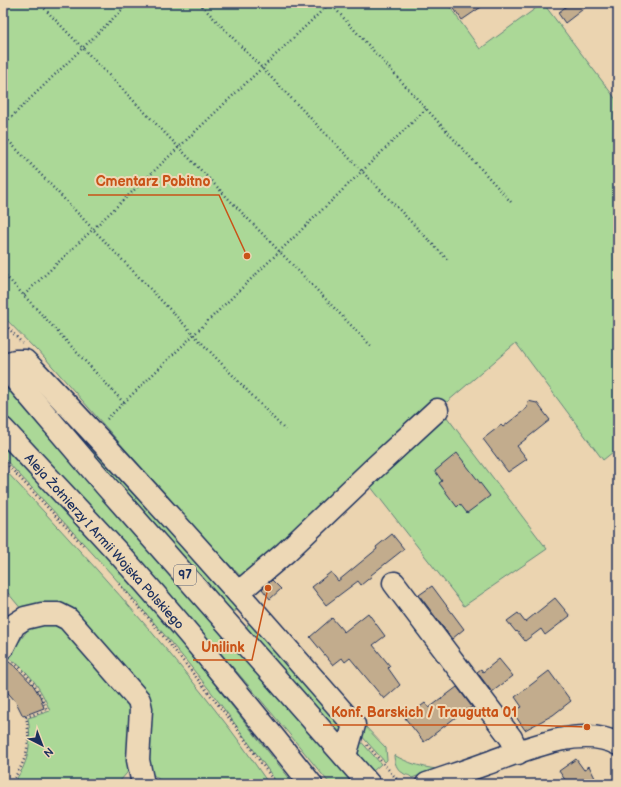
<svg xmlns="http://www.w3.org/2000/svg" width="621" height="787" viewBox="0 0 621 787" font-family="'Balsamiq Sans',sans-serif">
  <rect width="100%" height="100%" fill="#ebd4b0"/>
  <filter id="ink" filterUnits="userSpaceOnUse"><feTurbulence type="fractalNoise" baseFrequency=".025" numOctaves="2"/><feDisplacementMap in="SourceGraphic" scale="8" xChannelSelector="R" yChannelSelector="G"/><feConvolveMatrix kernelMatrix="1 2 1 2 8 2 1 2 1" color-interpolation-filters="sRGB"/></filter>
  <g filter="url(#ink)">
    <g fill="#abd897" stroke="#63847a">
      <path d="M3,3H447L480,49L543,3L618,102V448L603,460L516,343L440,408L547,549L464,606L367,482L252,588L198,532L38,350L37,351L3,316Z"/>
      <path d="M3,380L356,784H330C227,656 117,533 3,414Z"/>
      <path d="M3,444L112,562L177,637L294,784H278C256,753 235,723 212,693C147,610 75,534 3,457Z"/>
      <path d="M89,447L93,448L235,605L236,611L231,612L88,448Z"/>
      <path d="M3,468C82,552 160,637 230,729C244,747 256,766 269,784H168C159,780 153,776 148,768V713L88,633L22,610L3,587Z"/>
      <path d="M47,623L63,626L133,705L130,766L127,773L119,782L121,784H12C29,765 32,743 28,718L50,711C41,688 29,671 8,657L29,628Z"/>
      <path d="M248,624L252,625L345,729L342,737L246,629Z"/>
      <path d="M362,723L386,748L387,760L385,762L359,733Z"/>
      <path d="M357,737L381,764L373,771L353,750Z"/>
      <path d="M394,755C408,763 421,767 437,769L412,778C409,774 406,776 403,773C397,770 394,762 394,755Z"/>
    </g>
    <g fill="#c2ac8d" stroke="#1b2f5e">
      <path d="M450,3H487L462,20Z"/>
      <path d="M570,3H591L565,23L558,13Z"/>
      <path d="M528,401L537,403L550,420L517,446L527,459L508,472L483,439L501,425L503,427L527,408Z"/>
      <path d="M457,453L490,496L467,513L460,504L457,507L439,483L442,481L435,471Z"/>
      <path d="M392,534L404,549L371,575L372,576L361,585L358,581L326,605L312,587L331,572L338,581L377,549L376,547Z"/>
      <path d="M272,580L281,589L270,599L262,589Z"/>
      <path d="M432,586L464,629L452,639L419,595Z"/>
      <path d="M555,598L570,616L545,635L541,629L525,641L517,631L516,632L507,621L518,613L525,622Z"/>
      <path d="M368,613L385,636L373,645L390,666L388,668L400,685L384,699L350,658L345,662L342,658L333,665L310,637L332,618L344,632Z"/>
      <path d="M3,659H5L17,668L33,685L40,696L44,708L23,716L16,702L3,687Z"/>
      <path d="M499,659L513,676L492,692L477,672L481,669L483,672Z"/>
      <path d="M549,671L571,701L553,715L525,730L512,711L522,707L515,697Z"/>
      <path d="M457,687L472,707L456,717L424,742L405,718L425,703L429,708Z"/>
      <path d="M576,759L584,770L589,766L595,778L593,784H568L559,771Z"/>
    </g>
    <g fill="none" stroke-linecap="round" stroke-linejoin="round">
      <g stroke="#1b2f5e" stroke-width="25">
        <g id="minor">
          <path d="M3,365L15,361H25L34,370C144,485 249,605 354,725L345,756"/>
          <path d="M394,583L511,738L518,753"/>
          <path d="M238,593L286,552L372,470L437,410"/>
          <path d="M3,647L14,625L25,618L42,614H58L68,619L139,700L141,709L138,760L143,784"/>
          <path d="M427,784C447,777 466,771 485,764C522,751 581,724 618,744"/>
        </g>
      </g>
      <g stroke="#1b2f5e" stroke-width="25">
        <g id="major">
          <path d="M3,365L107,487L369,784"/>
          <path d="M3,429C42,471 82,513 121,556C187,629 249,706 311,784"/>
        </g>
      </g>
      <g stroke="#1b2f5e" stroke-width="2.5" stroke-dasharray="1 3" stroke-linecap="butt">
        <path d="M39,3L372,347"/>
        <path d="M199,3L449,261"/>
        <path d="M330,3L511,202"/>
        <path d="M3,125L129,3"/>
        <path d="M3,135L285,430"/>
        <path d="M3,273L124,403"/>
        <path d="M24,295L330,3"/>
        <path d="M3,322L22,343"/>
        <path d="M107,419L426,109"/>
        <path d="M3,460L83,545"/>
        <path d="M119,584L151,621L236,727L276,784"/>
        <path d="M367,745L401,784"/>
        <path d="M9,784C26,765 32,742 26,717L47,710C39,691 30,674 12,662"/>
      </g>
      <use href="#minor" stroke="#edd8b6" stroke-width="22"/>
      <use href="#major" stroke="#edd8b6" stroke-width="22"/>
    </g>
  </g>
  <g text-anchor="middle" stroke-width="4" stroke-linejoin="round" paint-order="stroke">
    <rect fill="#edd8b6" stroke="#5a6278" stroke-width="1" x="174" y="565" width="22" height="20" rx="3"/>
    <g font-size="12" font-weight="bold" fill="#1b2f5e">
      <text x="185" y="579">97</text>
    </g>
    <g font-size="13" fill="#1b2f5e" stroke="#edd8b6">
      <text transform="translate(105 541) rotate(48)" y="5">Aleja Żołnierzy I Armii Wojska Polskiego</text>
    </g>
  </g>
  <path fill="none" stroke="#c95318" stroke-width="1.5" d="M247 256L219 195H88M268 588L252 660H193M587 727L525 725H323"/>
  <g fill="#c95318" stroke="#edd8b6" stroke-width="1.5">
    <circle cx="247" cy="256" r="4"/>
    <circle cx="268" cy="588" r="4"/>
    <circle cx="587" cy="727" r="4"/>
  </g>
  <g font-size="14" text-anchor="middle" font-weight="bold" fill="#c95318" stroke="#edd8b6" stroke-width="4" stroke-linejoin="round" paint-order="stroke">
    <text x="153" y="186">Cmentarz Pobitno</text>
    <text x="223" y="652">Unilink</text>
    <text x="424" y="717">Konf. Barskich / Traugutta 01</text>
  </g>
  <rect width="621" height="787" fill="none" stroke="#edd8b6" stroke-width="16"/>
  <rect x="8" y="8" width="605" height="771" fill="none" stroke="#1b2f5e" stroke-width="1.5" filter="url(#ink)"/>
  <g transform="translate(42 745) rotate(138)" stroke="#edd8b6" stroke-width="3" paint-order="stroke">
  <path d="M0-3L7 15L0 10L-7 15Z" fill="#1b2f5e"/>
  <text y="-6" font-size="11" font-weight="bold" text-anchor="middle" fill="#1b2f5e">N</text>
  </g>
</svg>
